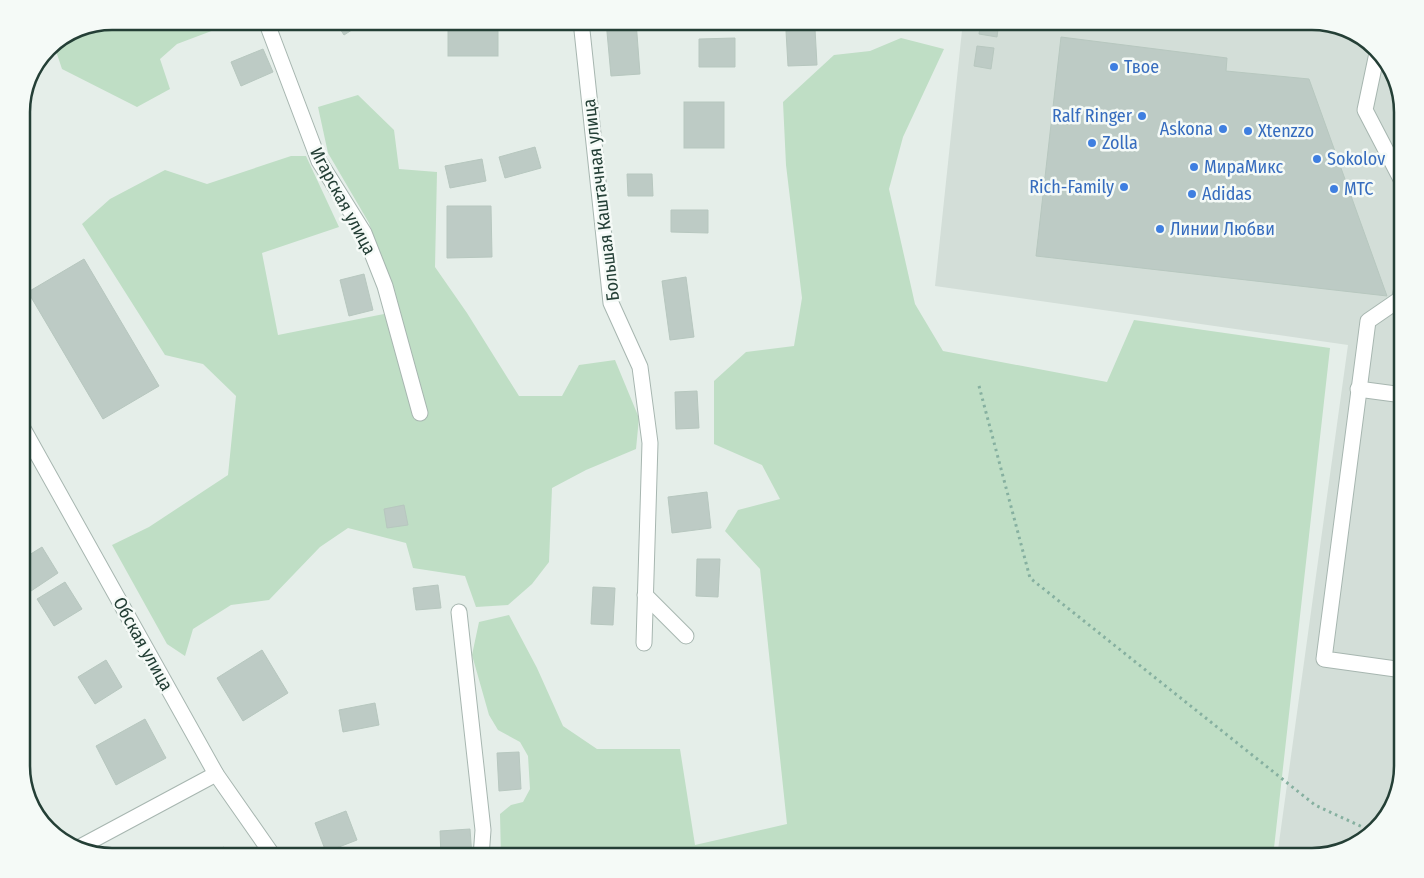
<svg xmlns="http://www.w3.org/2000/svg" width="1424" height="878" viewBox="0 0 1424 878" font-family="'Fira Sans Condensed',sans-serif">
  <rect width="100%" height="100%" fill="#e5eee9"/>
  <path fill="#d3ded8" d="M963,21H1312L1358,34L1390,66L1403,106V766L1390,812L1358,844L1312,857H1277L1348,345L935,286Z"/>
  <g fill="#bfdec5">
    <path d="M112,21H238L177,44L160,59L170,89L137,107L62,69L55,48C75,31 86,26 112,21Z"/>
    <path d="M901,38L944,49L903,137L889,189L915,304L943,351L1107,382L1134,320L1330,348L1273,857H501L500,814L511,805L523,802L530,789L528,756L520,742L498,730L489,715L472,655L479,622L509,615L537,668L563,726L597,749H680L695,845L787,824L760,569L725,531L738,510L780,499L762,465L714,444V381L746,352L794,346L802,298L786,165L783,102L834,55L870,51Z"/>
    <path d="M358,95L394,130L399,169L437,172L435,267L467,313L519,396H562L579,365L615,360L639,418L636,449L586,470L552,488L549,562L532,584L508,605L476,607L465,576L413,568L406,543L348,528L320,547L269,600L231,605L193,629L185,656L167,644L112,545L149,527L228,475L236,396L203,364L165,355L82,224L110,199L165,170L207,184L291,156H306L339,227L262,253L278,335L384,314L397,309L369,223L328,153L318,107Z"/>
  </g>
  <g fill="#bdcbc5" stroke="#b7c7bf">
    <path d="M335,21H366L344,35Z"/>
    <rect x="448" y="21" width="50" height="35"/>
    <path d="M606,21H636L640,74L611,76Z"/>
    <path d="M981,21H999L997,37L979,34Z"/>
    <path d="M815,29L817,65L788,66L786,31Z"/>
    <path d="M1061,37L1227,58L1226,71L1309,79L1387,296L1036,256Z"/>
    <path d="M735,38V67H699V39Z"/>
    <path d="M977,46L994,48L991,69L974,66Z"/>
    <path d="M263,49L273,72L241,86L231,62Z"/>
    <rect x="684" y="102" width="40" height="46"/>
    <path d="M535,147L541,168L505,178L499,157Z"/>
    <path d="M482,159L486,181L450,188L445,166Z"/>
    <path d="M627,174H652L653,196H628Z"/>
    <path d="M447,206H491L492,257L447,258Z"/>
    <path d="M671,210H708V233L671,232Z"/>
    <path d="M84,259L159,386L103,419L28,292Z"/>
    <path d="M364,274L373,310L349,316L340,280Z"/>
    <path d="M686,277L694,337L670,340L662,281Z"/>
    <path d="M697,391L699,428L676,429L675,392Z"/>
    <path d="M707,492L711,528L672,533L668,497Z"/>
    <path d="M404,505L408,525L387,528L384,509Z"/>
    <path d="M42,547L58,573L31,591L21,576V560Z"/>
    <path d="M697,559H720L718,597L696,596Z"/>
    <path d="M65,582L82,609L54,626L37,599Z"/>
    <path d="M438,585L441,608L416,610L413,588Z"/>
    <path d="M593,587L615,588L613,625L591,624Z"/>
    <path d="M262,650L288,693L243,721L217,678Z"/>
    <path d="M106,660L122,687L95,704L78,677Z"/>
    <path d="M375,703L379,725L343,732L339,710Z"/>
    <path d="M145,719L166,758L116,785L96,746Z"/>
    <path d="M519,752L521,789L499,791L497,753Z"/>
    <path d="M346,811L357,840L326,852L315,823Z"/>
    <path d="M470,829L472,857H441L440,831Z"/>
    <path d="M224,847L228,857H200Z"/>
  </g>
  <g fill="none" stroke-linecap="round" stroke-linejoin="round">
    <g stroke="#a7b6b0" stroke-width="17">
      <g id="minor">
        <path d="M266,21L319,161L364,233L385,286L420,413"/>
        <path d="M581,21L611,303L640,367L650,443L644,643"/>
        <path d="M1377,53L1365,110L1403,183"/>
        <path d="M1403,280L1400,299L1368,321L1324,659L1403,670"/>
        <path d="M1358,389L1403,395"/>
        <path d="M21,425L216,774L274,857"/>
        <path d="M645,595L686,636"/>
        <path d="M459,612L483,830L481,857"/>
        <path d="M78,848L216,774"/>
      </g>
    </g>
    <path stroke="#86b0a0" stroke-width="3" stroke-dasharray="2.5 4" stroke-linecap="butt" d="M979,386L1030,578L1315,805L1371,831"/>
    <use href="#minor" stroke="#fff" stroke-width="15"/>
  </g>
  <g fill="#3f7fe0" stroke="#f5faf7" stroke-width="2">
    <circle cx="1114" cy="67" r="5"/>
    <circle cx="1142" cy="116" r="5"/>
    <circle cx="1223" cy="129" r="5"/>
    <circle cx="1248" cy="131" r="5"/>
    <circle cx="1092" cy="143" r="5"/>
    <circle cx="1317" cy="159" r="5"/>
    <circle cx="1194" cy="167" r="5"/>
    <circle cx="1124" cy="187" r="5"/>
    <circle cx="1334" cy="189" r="5"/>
    <circle cx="1192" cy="194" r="5"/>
    <circle cx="1160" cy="229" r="5"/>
  </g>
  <g text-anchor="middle" stroke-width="5" stroke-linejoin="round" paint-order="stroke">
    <g font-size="18" fill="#366cbe" stroke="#f5faf7" text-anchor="start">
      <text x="1124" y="73">Твое</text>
      <text x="1132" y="122" text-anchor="end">Ralf Ringer</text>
      <text x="1213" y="135" text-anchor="end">Askona</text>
      <text x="1258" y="137">Xtenzzo</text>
      <text x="1102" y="149">Zolla</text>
      <text x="1327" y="165">Sokolov</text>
      <text x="1204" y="173">МираМикс</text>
      <text x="1114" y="193" text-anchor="end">Rich-Family</text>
      <text x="1344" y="195">МТС</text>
      <text x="1202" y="200">Adidas</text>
      <text x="1170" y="235">Линии Любви</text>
    </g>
    <g font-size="18" fill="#243f36" stroke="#f5faf7">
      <text transform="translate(601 200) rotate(-97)" y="6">Большая Каштачная улица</text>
      <text transform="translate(343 201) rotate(62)" y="6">Игарская улица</text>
      <text transform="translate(143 644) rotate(61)" y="6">Обская улица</text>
    </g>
  </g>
  <path d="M0 0H1424V878H0ZM112 30H1312A82 82 0 0 1 1394 112V766A82 82 0 0 1 1312 848H112A82 82 0 0 1 30 766V112A82 82 0 0 1 112 30Z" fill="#f5faf7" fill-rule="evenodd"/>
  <path fill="none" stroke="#243f36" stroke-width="2.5" d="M112 30H1312A82 82 0 0 1 1394 112V766A82 82 0 0 1 1312 848H112A82 82 0 0 1 30 766V112A82 82 0 0 1 112 30Z"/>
</svg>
